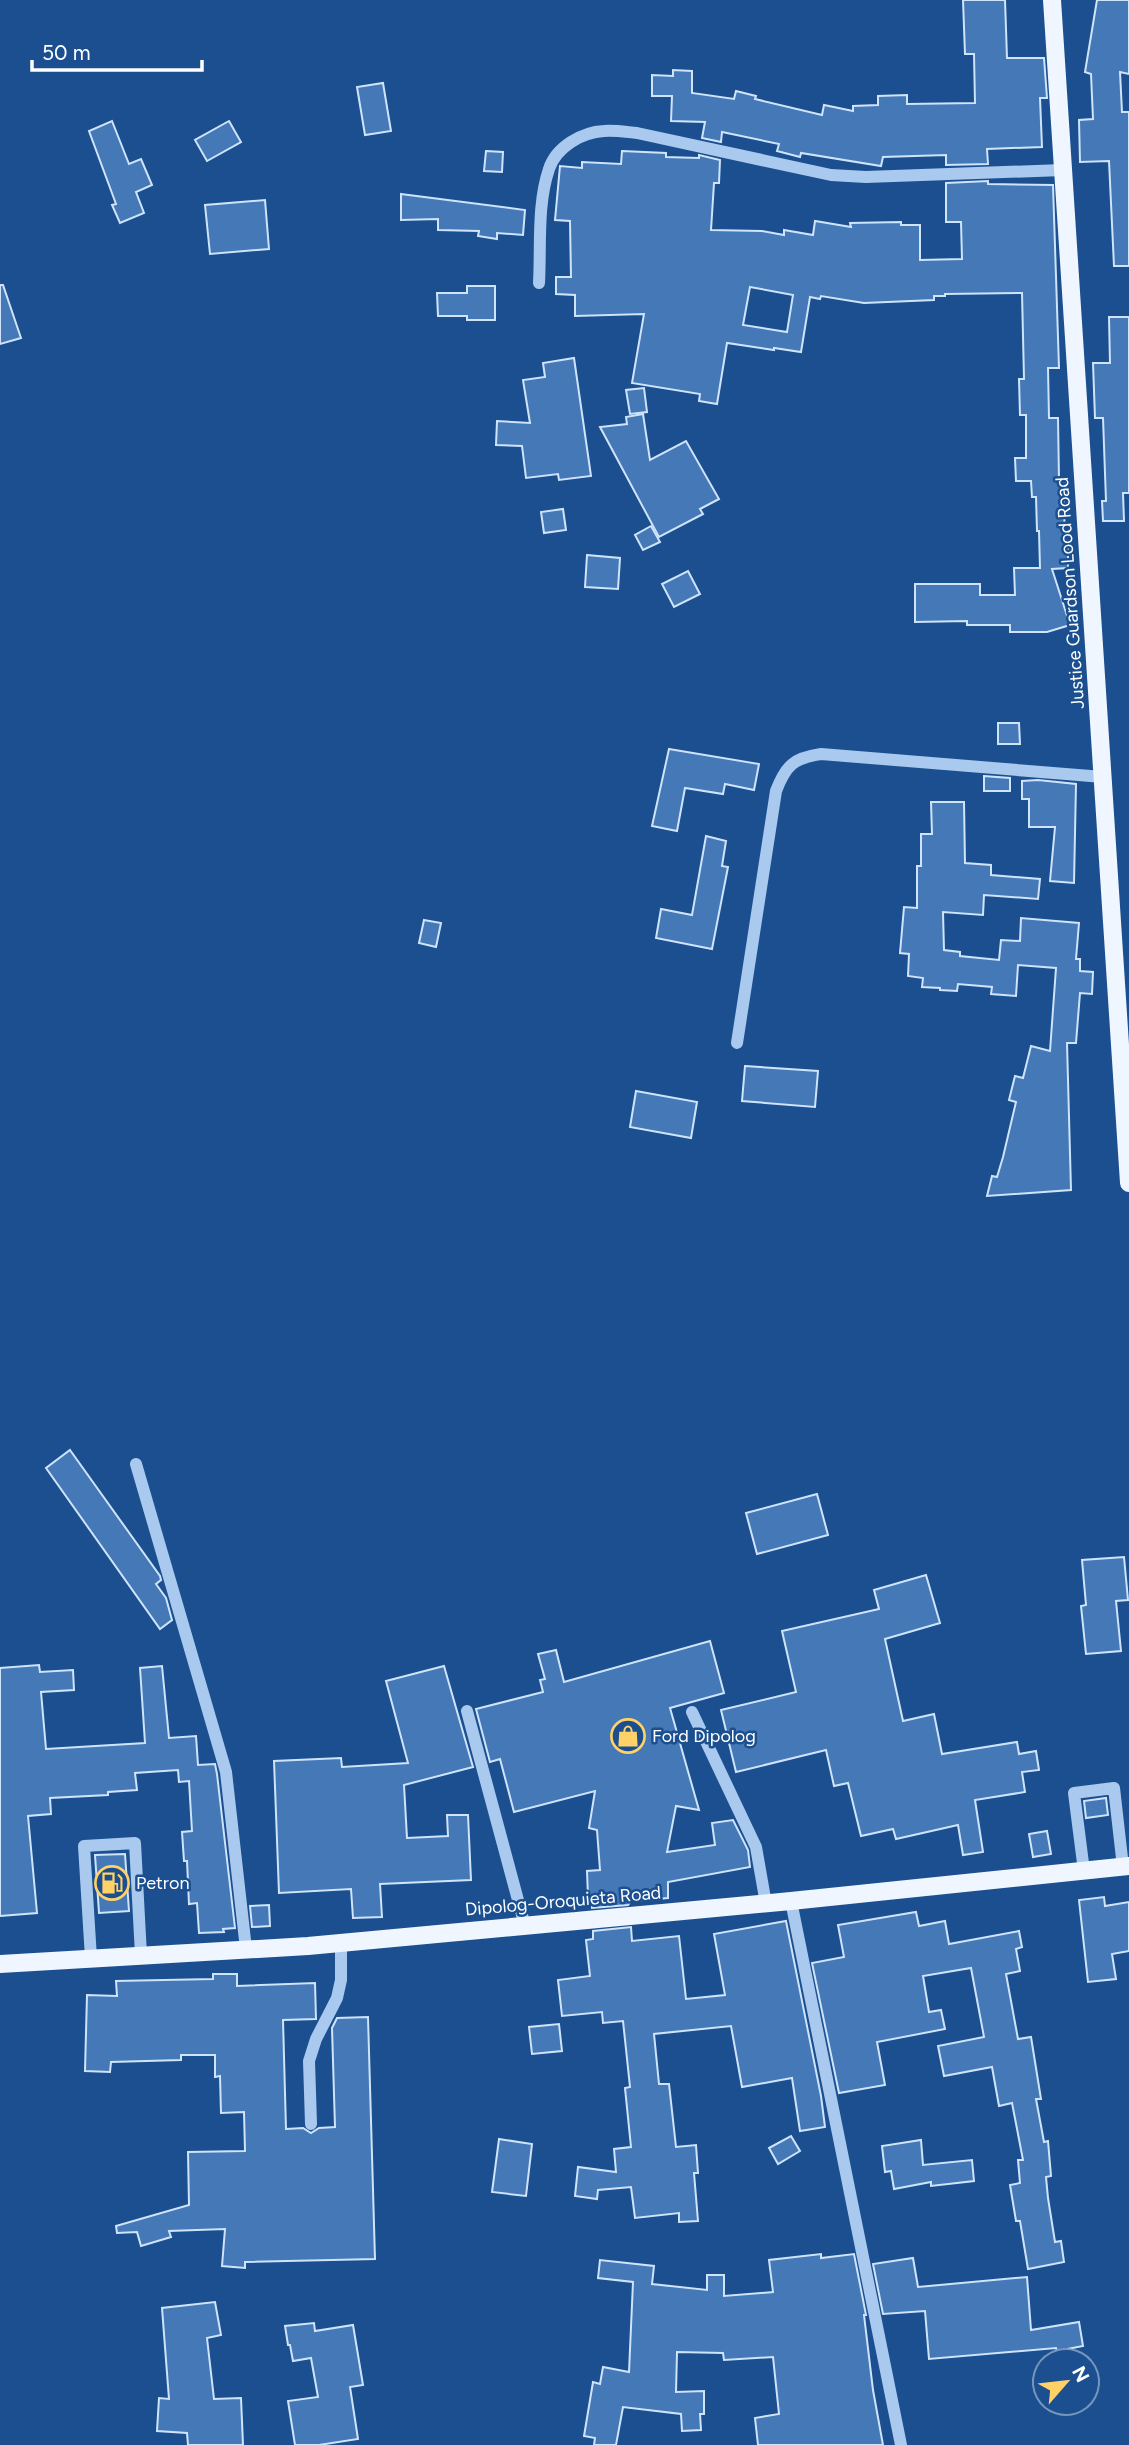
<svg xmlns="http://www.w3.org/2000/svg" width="1129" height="2445" viewBox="0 0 1129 2445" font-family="Figtree,sans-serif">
  <rect width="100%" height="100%" fill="#1b4f8f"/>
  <g fill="#4478b7" stroke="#cfe3fa" stroke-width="2" fill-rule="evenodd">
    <path d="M963,0H1005L1007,58H1044L1047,98H1040L1042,147L987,149L988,164L946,165V155L883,157L881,166L801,153L800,157L777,151L779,144L722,132L721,142L702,138L705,122L671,121L672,96H652V75L673,76V70L692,71V93L734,99L736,91L756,96L755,99L822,115L824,105L853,111V106L878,105V96L907,95V104L975,103L974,54H965Z"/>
    <path d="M1097,0H1129V74L1120,72L1122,112H1129V266H1114L1109,161L1080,162L1079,120L1093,119L1091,74L1085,72Z"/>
    <path d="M383,83L391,131L365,135L357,87Z"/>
    <path d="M112,121L129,164L141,159L152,185L136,192L144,213L120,223L112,205L116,204L89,131Z"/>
    <path d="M229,121L241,142L207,161L195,140Z"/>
    <path d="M486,151L503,152L502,172L484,171Z"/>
    <path d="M622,151L666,153V157L699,158V155L720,160L719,183H714L711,230L762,231L784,235V230L813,235L815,221L851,227L850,223L901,222V225H920V260L962,259L961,222H946V183L988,181V184L1053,185L1059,368H1048L1049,418H1058L1059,480L1066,479V500H1064L1065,549H1068V568L1052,569L1070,625L1047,632H1010V625H967V621L915,622V584H980V595H1015L1014,568H1040L1039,531H1037L1036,497H1032L1031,481H1016L1015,458H1026V415H1020L1019,379H1024L1022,293L945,294V296H934V300L864,303L821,296L820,299L810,297L801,352L774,348V350L727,343L717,404L699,401L700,394L632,383L644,314L575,316V295L556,294V277H571L570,221L555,220L560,166L582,168V162L621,164ZM750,287L793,295L787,332L743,325Z"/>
    <path d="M401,194L525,210L523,235L497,233V239L478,236L479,231L438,230V219L401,220Z"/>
    <path d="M265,200L269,249L210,254L205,205Z"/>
    <path d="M0,285H3L21,338L0,344Z"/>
    <path d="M467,286H495V320H467V316H438L437,293H467Z"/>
    <path d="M1109,317H1129V493H1123L1124,521H1103L1102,501H1106L1103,418H1095L1093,363H1110Z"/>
    <path d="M574,358L591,476L559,480L558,474L526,478L522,446L496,445L497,421L530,423L523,380L545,377L543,363Z"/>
    <path d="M644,388L647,412L630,414L626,390Z"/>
    <path d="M643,414L650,460L686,441L719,499L700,509L703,514L659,537L600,427L627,424L626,417Z"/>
    <path d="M563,509L566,530L544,533L541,512Z"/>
    <path d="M651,526L660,542L643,550L635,535Z"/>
    <path d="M587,555L620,558L618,589L585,587Z"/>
    <path d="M688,571L700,594L674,607L662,584Z"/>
    <path d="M998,723H1019L1020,744H998Z"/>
    <path d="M669,749L759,764L754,790L725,784L723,794L685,788L677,831L652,826Z"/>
    <path d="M984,776L1010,778V791H984Z"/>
    <path d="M1038,780L1076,784L1074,883L1050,881L1055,827H1029V799H1022V781Z"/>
    <path d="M931,802H964L965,863L991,865V875L1040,879L1038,899L984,895L983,915L943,912L944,950L960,952V956L999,960L1001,940L1020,941L1021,918L1079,923L1076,959H1080V971L1093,972L1092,994L1080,993L1076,1043H1067L1071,1190L987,1196L992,1176L997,1177L1003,1157L1016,1102L1009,1100L1015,1076L1023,1078L1031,1046L1050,1051L1056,968L1018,965L1016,996L991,994L992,987L958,984L957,991L940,990V988L922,987L923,978L908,976L909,954L900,953L904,907L917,908V866H921V834H932Z"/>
    <path d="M706,836L726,841L722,866L728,867L712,949L656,938L661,909L692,915Z"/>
    <path d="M424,920L441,923L436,947L419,943Z"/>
    <path d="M745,1066L818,1071L815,1107L742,1101Z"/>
    <path d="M636,1091L697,1102L691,1138L630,1127Z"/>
    <path d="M70,1450L160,1576L161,1580L156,1584L166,1598L172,1620L160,1629L46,1468Z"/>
    <path d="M817,1494L828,1535L757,1554L746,1513Z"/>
    <path d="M1124,1557L1128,1600L1116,1601L1121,1651L1086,1654L1081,1606L1086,1605L1082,1560Z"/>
    <path d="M926,1575L940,1623L885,1639L903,1721L934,1714L942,1754L1017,1742L1019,1754L1036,1751L1039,1770L1022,1772L1025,1792L975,1800L983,1852L963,1855L958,1825L896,1839L893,1829L861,1836L848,1783L834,1786L826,1750L736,1772L721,1710L796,1692L782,1631L879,1609L874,1590Z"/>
    <path d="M710,1641L724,1693L670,1708L699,1810L676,1806L667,1852L715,1845L712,1823L733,1820L748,1850L750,1867L668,1882V1898L631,1901L628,1905L592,1908L591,1897H588L587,1871L600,1870L597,1830L589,1828L595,1791L514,1812L500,1759L490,1762L476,1709L543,1692L540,1680L545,1679L538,1654L556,1650L564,1682Z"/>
    <path d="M39,1665L40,1672L73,1670L74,1690L41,1692L46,1749L145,1743L140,1668L162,1666L169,1738L196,1736L198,1765L215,1764L217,1774L235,1928L223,1929L224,1932L199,1933L197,1903L189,1904L187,1861H184L182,1832L192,1831L189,1781L179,1782L178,1770L135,1773L137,1790L108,1792V1795L50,1798L51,1814L28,1816L37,1913L0,1916V1668Z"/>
    <path d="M444,1666L473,1767L404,1785L407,1838L448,1836L447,1815H468L471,1880L380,1884L382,1917L353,1918L351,1889L279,1893L274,1761L341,1758L342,1767L408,1763L386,1681Z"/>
    <path d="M1106,1798L1108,1815L1086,1818L1084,1801Z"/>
    <path d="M1047,1831L1051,1854L1033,1857L1029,1834Z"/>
    <path d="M125,1854L129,1911L99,1913L95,1855Z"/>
    <path d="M1104,1897L1105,1906L1129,1902V1951L1112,1954L1116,1979L1088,1982L1079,1900Z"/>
    <path d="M269,1905L270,1926L252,1927L250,1906Z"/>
    <path d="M916,1912L919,1926L945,1921L949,1944L1019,1931L1022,1947L1016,1949L1020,1971L1006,1974L1018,2039L1031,2037L1041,2099H1036L1044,2142L1048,2141L1051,2176L1046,2177L1048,2198L1055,2242L1061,2241L1064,2262L1028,2269L1020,2221H1016L1010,2185L1020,2183L1018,2160H1023L1012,2103L999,2106L992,2067L944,2076L938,2046L984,2037L971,1968L923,1976L929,2012L941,2010L945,2029L877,2042L885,2085L839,2093L812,1963L844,1957L838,1925Z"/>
    <path d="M786,1921L821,2096L825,2127L800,2131L792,2078L742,2087L731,2026L654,2034L659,2084H669L676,2147L696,2145L698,2173H694L698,2221L679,2222V2213L635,2218L631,2187L598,2190L597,2199L575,2196L578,2167L616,2172L614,2149L631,2147L625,2088L630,2087L623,2021L603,2023L602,2012L562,2016L558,1980L590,1976L586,1940L593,1939V1931L631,1927L632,1941L679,1936L686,1999L725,1995L714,1934Z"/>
    <path d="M213,1974H237V1986L315,1983L316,2019L283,2020L286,2129L303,2128L311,2133L319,2128L335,2127L332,2028L337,2018L368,2017L375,2259L245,2262V2268L222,2266L225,2229L169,2231L171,2237L141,2246L137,2232L117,2233L116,2226L189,2205L188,2152L245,2151L244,2112L221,2113L220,2076L215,2077V2055H181V2060L111,2062L110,2072L85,2071L87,1995L117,1996L116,1981L213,1979Z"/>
    <path d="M559,2024L562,2051L532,2054L529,2027Z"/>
    <path d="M791,2136L800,2151L778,2164L769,2148Z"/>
    <path d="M499,2139L532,2144L526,2196L492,2192Z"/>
    <path d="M921,2140L923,2165L972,2160L974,2181L931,2186V2182L894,2189L891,2171L885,2172L882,2146Z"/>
    <path d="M821,2254V2258L854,2254L866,2315H864L873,2390L883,2445H758L755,2418L779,2414L773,2357L724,2360L723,2353L677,2352L676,2392L704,2391V2414H700L701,2430L682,2431L681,2414L623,2407L616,2445H594L595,2438L584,2436L593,2382L600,2384L603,2367L629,2372L633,2282L598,2278L600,2260L654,2266L652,2284L707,2290V2275H724V2296L773,2292L769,2260Z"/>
    <path d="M913,2258L918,2287L1027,2277L1031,2330L1079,2322L1083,2346L1057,2351L1056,2348L929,2359L925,2311L883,2314L873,2264Z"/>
    <path d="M215,2302L221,2335L207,2338L214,2399L241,2398L243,2445H188L187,2433L157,2431L159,2398L169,2399L162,2308Z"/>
    <path d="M314,2323L315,2331L353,2325L363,2385L350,2387L358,2439L319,2445H295L288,2401L318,2397L311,2358L293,2361L290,2345H288L285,2326Z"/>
  </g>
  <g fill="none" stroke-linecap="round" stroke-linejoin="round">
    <g stroke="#a9c9ee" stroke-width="12">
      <path d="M539,283C541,246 537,204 549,169C556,147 582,132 604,131C614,130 626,132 637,133L831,175L866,177L1063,170"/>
      <path d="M737,1043L776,791C786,765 794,758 821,754L1103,777"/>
      <path d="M136,1464L226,1772L246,1949"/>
      <path d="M467,1711L525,1926"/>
      <path d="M692,1712L756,1847L766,1904"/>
      <path d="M1084,1871L1074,1793L1114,1788L1123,1867"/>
      <path d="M791,1901L901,2445"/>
      <path d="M91,1958L84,1846L135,1843L141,1955"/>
      <path d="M311,2124L309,2061L316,2039L337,1998L341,1980V1942"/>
    </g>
    <g stroke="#f0f6ff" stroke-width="18">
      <path d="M1052,0L1129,1183"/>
      <path d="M0,1964L308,1946L791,1901L1129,1866"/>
    </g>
  </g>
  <defs>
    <g id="shop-ring" transform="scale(1.75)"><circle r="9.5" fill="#1b4f8f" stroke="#ffd166" stroke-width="1.5"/><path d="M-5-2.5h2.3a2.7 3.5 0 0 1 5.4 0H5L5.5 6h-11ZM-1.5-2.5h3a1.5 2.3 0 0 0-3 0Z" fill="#ffd166"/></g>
    <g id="fuel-ring" transform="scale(1.75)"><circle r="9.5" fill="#1b4f8f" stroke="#ffd166" stroke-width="1.5"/><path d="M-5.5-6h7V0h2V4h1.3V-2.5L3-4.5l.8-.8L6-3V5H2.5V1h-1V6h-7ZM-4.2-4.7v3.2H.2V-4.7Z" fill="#ffd166"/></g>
  </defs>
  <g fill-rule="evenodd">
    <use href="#shop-ring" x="628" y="1736"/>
    <use href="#fuel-ring" x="112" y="1883"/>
  </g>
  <g text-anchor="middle" stroke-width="5" stroke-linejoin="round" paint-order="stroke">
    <g font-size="18" fill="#fff" stroke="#1b4f8f">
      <text transform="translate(1070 593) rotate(-94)" y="6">Justice Guardson Lood Road</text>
      <text transform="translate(563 1901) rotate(-5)" y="6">Dipolog-Oroquieta Road</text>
    </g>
    <g font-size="18" fill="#fff" stroke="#1b4f8f" text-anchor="start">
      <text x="652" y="1742">Ford Dipolog</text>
      <text x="136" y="1889">Petron</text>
    </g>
  </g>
  <g transform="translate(1066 2382) rotate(62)"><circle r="33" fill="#1b4f8f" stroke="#7695bc" stroke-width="2"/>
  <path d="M0-5L12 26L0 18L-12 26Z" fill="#ffd166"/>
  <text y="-10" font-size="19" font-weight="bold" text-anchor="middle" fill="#ffffff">N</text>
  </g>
  <path d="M32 60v10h170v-10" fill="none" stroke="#ffffff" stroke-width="3.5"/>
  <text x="42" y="60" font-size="21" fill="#ffffff" stroke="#1b4f8f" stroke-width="5" paint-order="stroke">50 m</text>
</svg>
